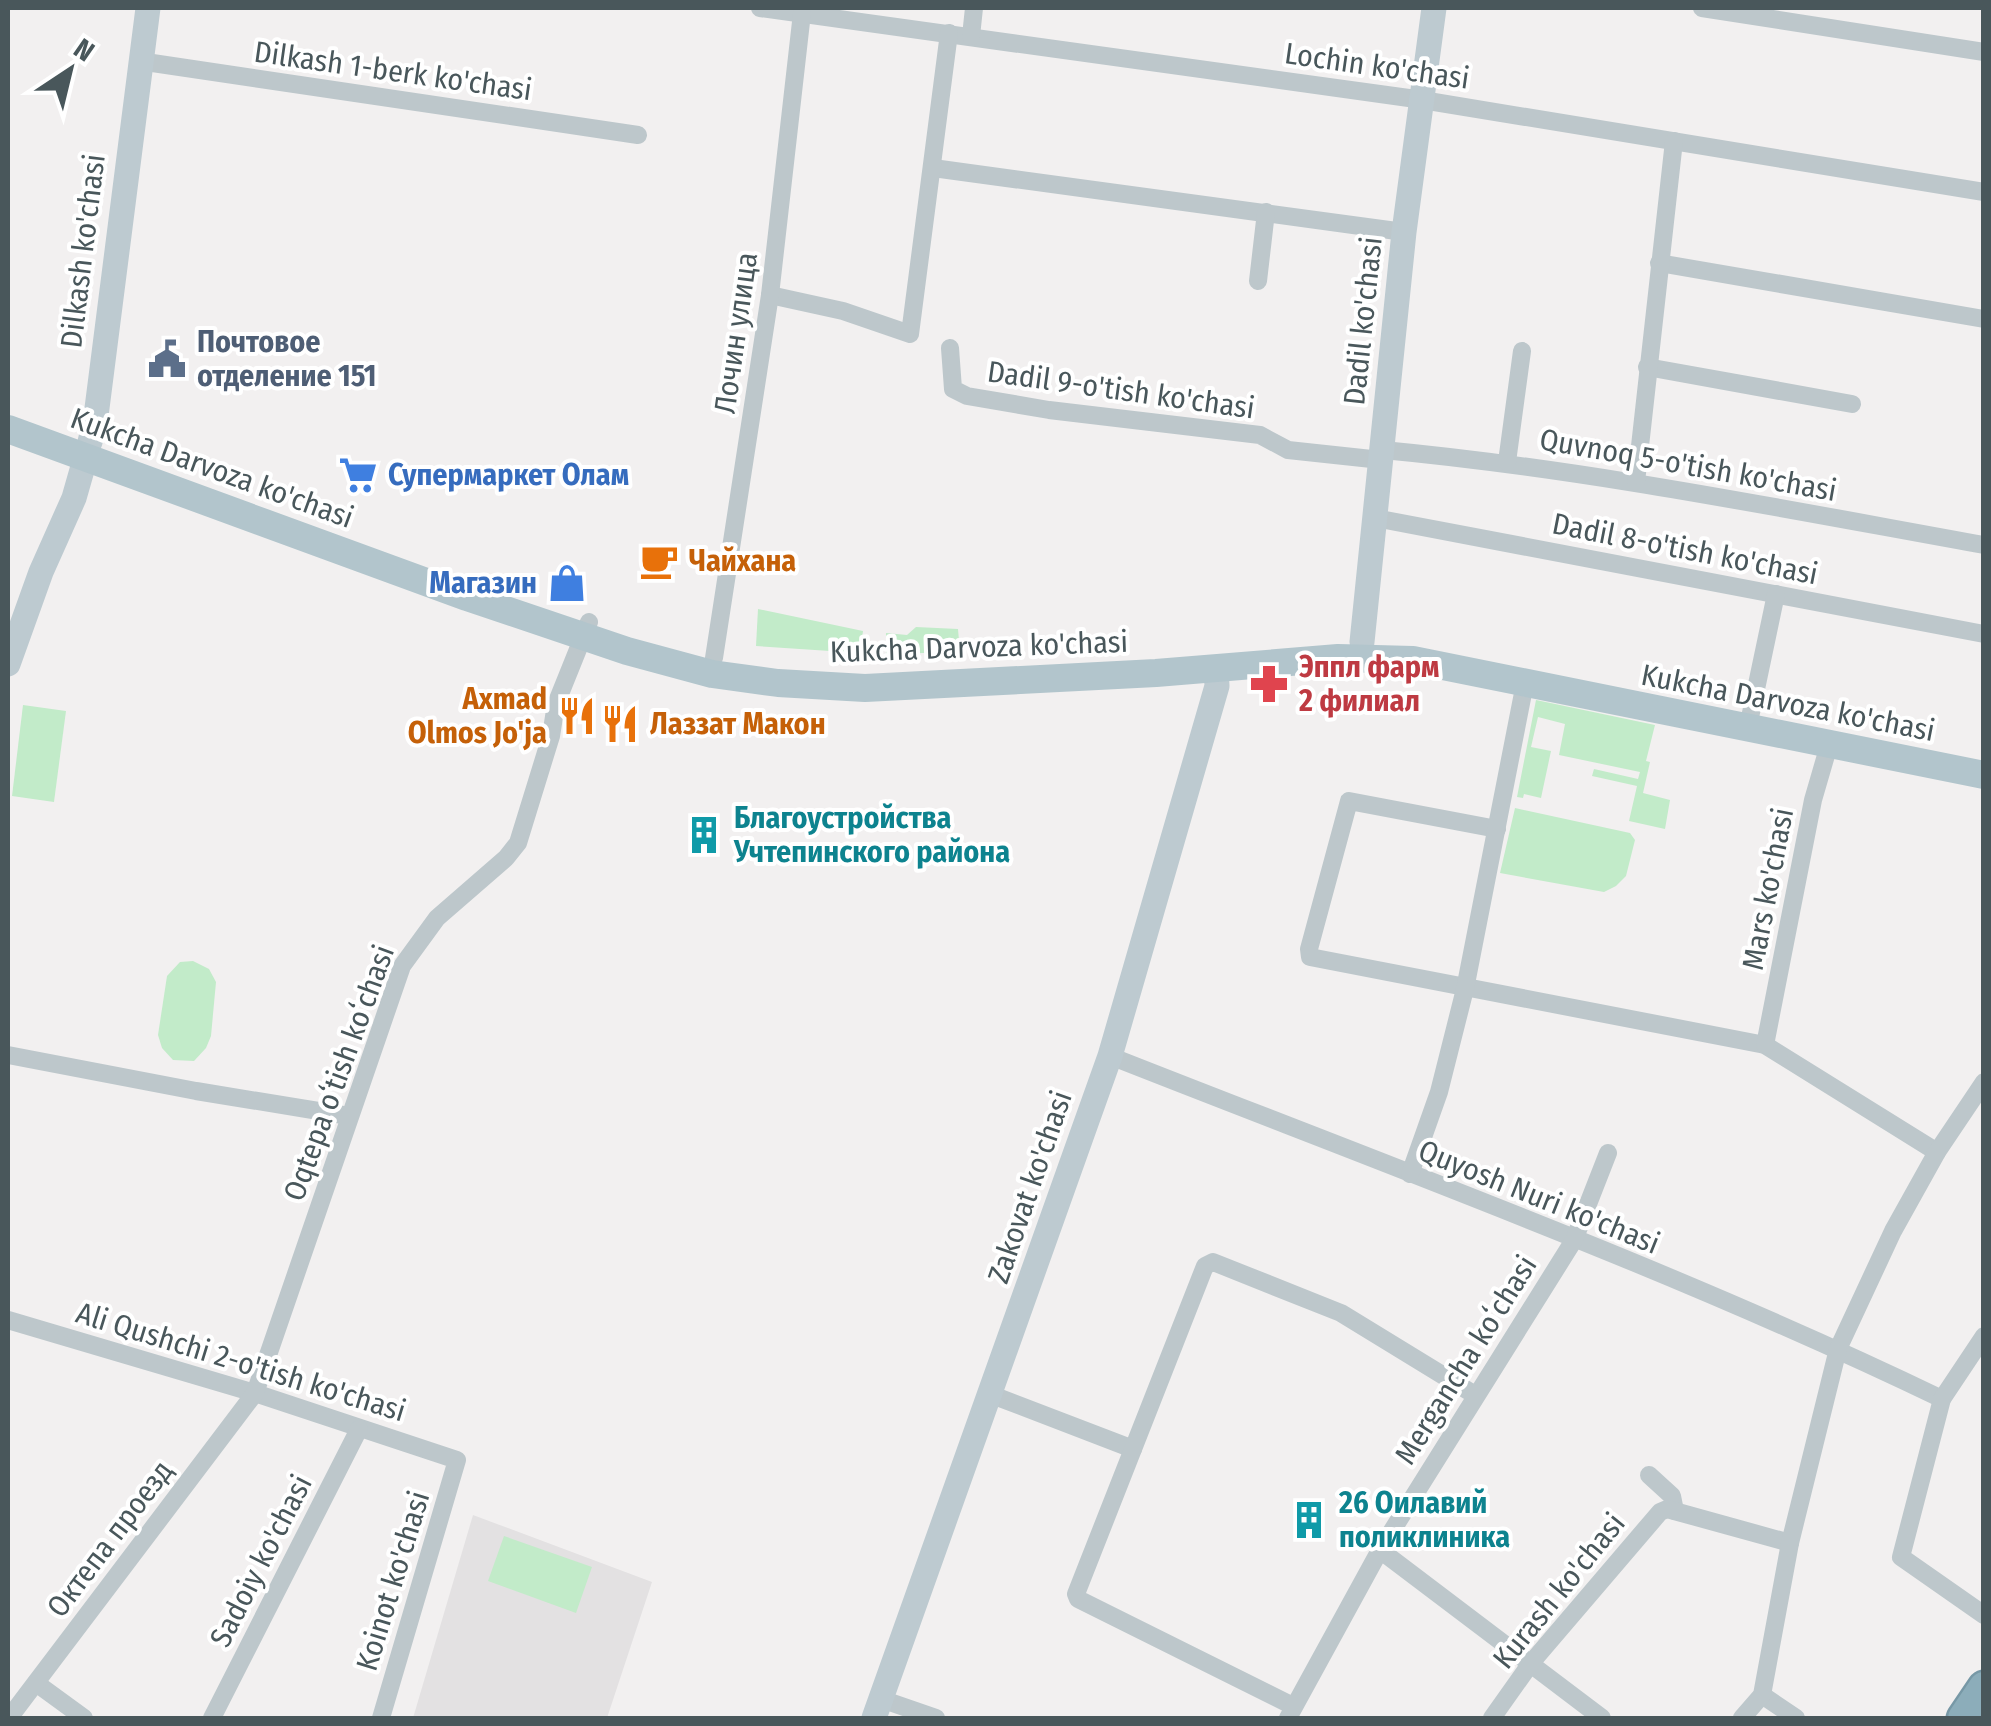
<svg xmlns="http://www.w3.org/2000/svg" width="1991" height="1726" viewBox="0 0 1991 1726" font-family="'Fira Sans Condensed',sans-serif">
  <rect width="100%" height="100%" fill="#f2f0f0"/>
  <path fill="#e3e1e2" d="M473,1515L652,1582L607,1718H413Z"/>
  <g fill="#c2ebc9">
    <path d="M758,609L863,631L860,653L756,646Z"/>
    <path d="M916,627L958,629L960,652L886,654V633L907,635Z"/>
    <path d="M1536,700L1655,725L1646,761L1650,762L1643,793L1670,800L1665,829L1629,821L1637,786L1592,776L1594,769L1638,779L1640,772L1559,755L1565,724L1538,717L1531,747L1551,751L1541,798L1524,794L1523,798L1517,797Z"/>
    <path d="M23,705L66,711L54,802L12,796Z"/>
    <path d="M1515,808L1630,833L1635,840L1626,876L1616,886L1604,892L1500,873Z"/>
    <path d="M193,961L209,969L216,982L211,1036L206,1048L194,1061L173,1060L162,1048L158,1035L167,976L180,962Z"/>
    <path d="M504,1536L592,1567L576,1613L488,1581Z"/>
  </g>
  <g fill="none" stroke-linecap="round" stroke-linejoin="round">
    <g stroke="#7798a6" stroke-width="35">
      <path id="highway" d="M1963,1718L1984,1687"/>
    </g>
    <g stroke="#bdc7cb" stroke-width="18">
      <path d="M760,8L1416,99L1984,192"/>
      <path d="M1702,8L1984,52"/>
      <path d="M971,36L974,8"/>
      <path d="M139,61L638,135"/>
      <path d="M933,168L1404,232"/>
      <path d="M1659,263L1984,319"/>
      <path d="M1258,281L1266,212"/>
      <path d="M770,295L843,311L910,334L949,33"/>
      <path d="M950,348L953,389L967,396L1049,410L1260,435L1288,450L1381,460"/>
      <path d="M1647,367L1852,404"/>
      <path d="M1383,450C1585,469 1784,509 1984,545"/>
      <path d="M1507,462L1522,351"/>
      <path d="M1636,482L1674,141"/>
      <path d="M1375,518L1984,634"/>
      <path d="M714,658L770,295L802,13"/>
      <path d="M1748,727L1776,594"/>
      <path d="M1497,829L1349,801L1309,949L1310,957L1765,1045L1937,1152"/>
      <path d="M1765,1045L1813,800L1829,745"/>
      <path d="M8,1055L196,1091L349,1116"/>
      <path d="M1110,1056C1389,1166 1672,1269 1942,1399"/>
      <path d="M1410,1174L1439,1092L1465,989L1525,683"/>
      <path d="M8,1320L255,1393L457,1460L381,1718"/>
      <path d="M1984,1336L1942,1399L1901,1557L1984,1615"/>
      <path d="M992,1395L1133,1449"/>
      <path d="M1649,1475L1672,1496L1675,1511"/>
      <path d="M1380,1550L1602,1718"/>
      <path d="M36,1683L84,1718"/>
      <path d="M1762,1695L1796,1718"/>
      <path d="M881,1699L936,1718"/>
      <path d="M1293,1706L1078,1599L1076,1594L1205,1266L1213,1262L1341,1313L1475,1395"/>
      <path d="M9,1718L255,1393L402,966L437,918L506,858L518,843L551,736L556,704L589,622"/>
      <path d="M212,1718L359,1429"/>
      <path d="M1288,1718L1380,1550L1574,1240L1608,1153"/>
      <path d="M1492,1718L1531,1663L1660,1512L1667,1509L1790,1543"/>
      <path d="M1742,1718L1762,1695L1790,1543L1838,1349L1893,1231L1937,1152L1984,1082"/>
    </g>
    <g stroke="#bdcad0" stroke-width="25">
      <path d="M90,442L96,416L148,8"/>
      <path d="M1362,642L1404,232L1434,8"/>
      <path d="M8,664L41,572L74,498L86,456"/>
      <path d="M874,1718L1110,1056L1217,686L1216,668"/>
    </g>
    <path stroke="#b2c5cc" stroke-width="28" d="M8,429L467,597L627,651L712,674L778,683L865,688L1156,673L1338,658L1413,660L1984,775"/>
    <use href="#highway" stroke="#8cadba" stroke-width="30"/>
  </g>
  <defs>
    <g id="civic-bare" transform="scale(3)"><path d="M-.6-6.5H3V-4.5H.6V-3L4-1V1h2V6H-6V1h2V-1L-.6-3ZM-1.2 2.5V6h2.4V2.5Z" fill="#5c6f8a" stroke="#fff" stroke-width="2.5" paint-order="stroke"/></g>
    <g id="supermarket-bare" transform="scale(3)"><path d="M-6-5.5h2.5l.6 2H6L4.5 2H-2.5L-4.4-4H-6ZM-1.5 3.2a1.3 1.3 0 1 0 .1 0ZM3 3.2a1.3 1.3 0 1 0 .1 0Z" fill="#3f7fe0" stroke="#fff" stroke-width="2.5" paint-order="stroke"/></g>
    <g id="cafe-bare" transform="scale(3)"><path d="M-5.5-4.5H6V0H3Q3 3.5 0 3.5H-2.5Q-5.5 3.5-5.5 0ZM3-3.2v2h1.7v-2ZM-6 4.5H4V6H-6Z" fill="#e8710a" stroke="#fff" stroke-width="2.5" paint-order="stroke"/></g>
    <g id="shop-bare" transform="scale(3)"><path d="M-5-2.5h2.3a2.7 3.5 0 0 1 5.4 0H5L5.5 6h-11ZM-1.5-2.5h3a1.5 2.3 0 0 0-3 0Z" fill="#3f7fe0" stroke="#fff" stroke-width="2.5" paint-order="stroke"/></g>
    <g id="pharmacy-bare" transform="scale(3)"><path d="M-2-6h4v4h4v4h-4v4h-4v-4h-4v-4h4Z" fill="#e0444e" stroke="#fff" stroke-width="2.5" paint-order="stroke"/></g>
    <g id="restaurant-bare" transform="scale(3)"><path d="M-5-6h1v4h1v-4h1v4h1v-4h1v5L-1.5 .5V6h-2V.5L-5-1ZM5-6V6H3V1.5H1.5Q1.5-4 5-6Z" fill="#e8710a" stroke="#fff" stroke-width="2.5" paint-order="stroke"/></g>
    <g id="building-bare" transform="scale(3)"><path d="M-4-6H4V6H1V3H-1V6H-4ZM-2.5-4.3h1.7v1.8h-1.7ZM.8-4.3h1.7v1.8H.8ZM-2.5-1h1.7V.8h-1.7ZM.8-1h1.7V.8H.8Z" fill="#0f9aa8" stroke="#fff" stroke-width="2.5" paint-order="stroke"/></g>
  </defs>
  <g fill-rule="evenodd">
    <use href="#civic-bare" x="167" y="359"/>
    <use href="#supermarket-bare" x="358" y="475"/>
    <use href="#cafe-bare" x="659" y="561"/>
    <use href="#shop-bare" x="567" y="583"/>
    <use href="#pharmacy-bare" x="1269" y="684"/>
    <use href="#restaurant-bare" x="577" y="716"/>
    <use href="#restaurant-bare" x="620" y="724"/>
    <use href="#building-bare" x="704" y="835"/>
    <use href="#building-bare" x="1309" y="1520"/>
  </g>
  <g text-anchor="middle" stroke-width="8" stroke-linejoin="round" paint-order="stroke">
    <g font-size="30" fill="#49575b" stroke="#fff">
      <text transform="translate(1377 66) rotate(8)" y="10">Lochin ko'chasi</text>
      <text transform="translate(393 71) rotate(8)" y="10">Dilkash 1-berk ko'chasi</text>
      <text transform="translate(83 251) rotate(-83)" y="10">Dilkash ko'chasi</text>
      <text transform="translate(1363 321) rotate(-84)" y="10">Dadil ko'chasi</text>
      <text transform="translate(736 333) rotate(-82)" y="10">Лочин улица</text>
      <text transform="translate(1121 390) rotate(8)" y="10">Dadil 9-o'tish ko'chasi</text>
      <text transform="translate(1688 465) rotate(10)" y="10">Quvnoq 5-o'tish ko'chasi</text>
      <text transform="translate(212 468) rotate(20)" y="10">Kukcha Darvoza ko'chasi</text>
      <text transform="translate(1685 549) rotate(11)" y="10">Dadil 8-o'tish ko'chasi</text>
      <text transform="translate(979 647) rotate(-2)" y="10">Kukcha Darvoza ko'chasi</text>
      <text transform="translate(1788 703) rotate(11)" y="10">Kukcha Darvoza ko'chasi</text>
      <text transform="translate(1768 889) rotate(-79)" y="10">Mars ko'chasi</text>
      <text transform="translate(339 1073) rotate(-70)" y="10">Oqtepa oʻtish koʻchasi</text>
      <text transform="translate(1030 1187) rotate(-71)" y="10">Zakovat ko'chasi</text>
      <text transform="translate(1539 1197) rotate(22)" y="10">Quyosh Nuri ko'chasi</text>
      <text transform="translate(1466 1360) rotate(-58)" y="10">Mergancha koʻchasi</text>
      <text transform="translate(241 1362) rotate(17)" y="10">Ali Qushchi 2-o'tish ko'chasi</text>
      <text transform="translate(110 1539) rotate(-53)" y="10">Октепа проезд</text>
      <text transform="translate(261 1561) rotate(-63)" y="10">Sadoiy ko'chasi</text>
      <text transform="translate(393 1581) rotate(-73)" y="10">Koinot ko'chasi</text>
      <text transform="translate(1559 1591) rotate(-51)" y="10">Kurash ko'chasi</text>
    </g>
    <g font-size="30" font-weight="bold" fill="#4e5e75" stroke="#fff" text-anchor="start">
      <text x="197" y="352">Почтовое<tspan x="197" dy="34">отделение 151</tspan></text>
    </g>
    <g font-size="30" font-weight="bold" fill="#366cbe" stroke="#fff" text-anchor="start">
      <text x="388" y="485">Супермаркет Олам</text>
      <text x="537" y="593" text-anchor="end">Магазин</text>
    </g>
    <g font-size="30" font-weight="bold" fill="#c56008" stroke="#fff" text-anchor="start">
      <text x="689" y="571">Чайхана</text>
      <text x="547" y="709" text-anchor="end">Axmad<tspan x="547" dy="34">Olmos Jo'ja</tspan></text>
      <text x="650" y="734">Лаззат Макон</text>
    </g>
    <g font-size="30" font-weight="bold" fill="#be3a42" stroke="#fff" text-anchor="start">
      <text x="1299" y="677">Эппл фарм<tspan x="1299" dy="34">2 филиал</tspan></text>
    </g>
    <g font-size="30" font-weight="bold" fill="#0d838f" stroke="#fff" text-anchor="start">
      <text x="734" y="828">Благоустройства<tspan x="734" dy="34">Учтепинского района</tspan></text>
      <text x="1339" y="1513">26 Оилавий<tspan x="1339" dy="34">поликлиника</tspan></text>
    </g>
  </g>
  <rect width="1991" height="1726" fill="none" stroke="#49575b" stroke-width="20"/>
  <g transform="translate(70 70) rotate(35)" stroke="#ffffff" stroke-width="8" paint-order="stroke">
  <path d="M0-8L18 38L0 25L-18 38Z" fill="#49575b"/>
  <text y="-15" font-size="28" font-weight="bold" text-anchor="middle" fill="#49575b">N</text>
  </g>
</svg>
